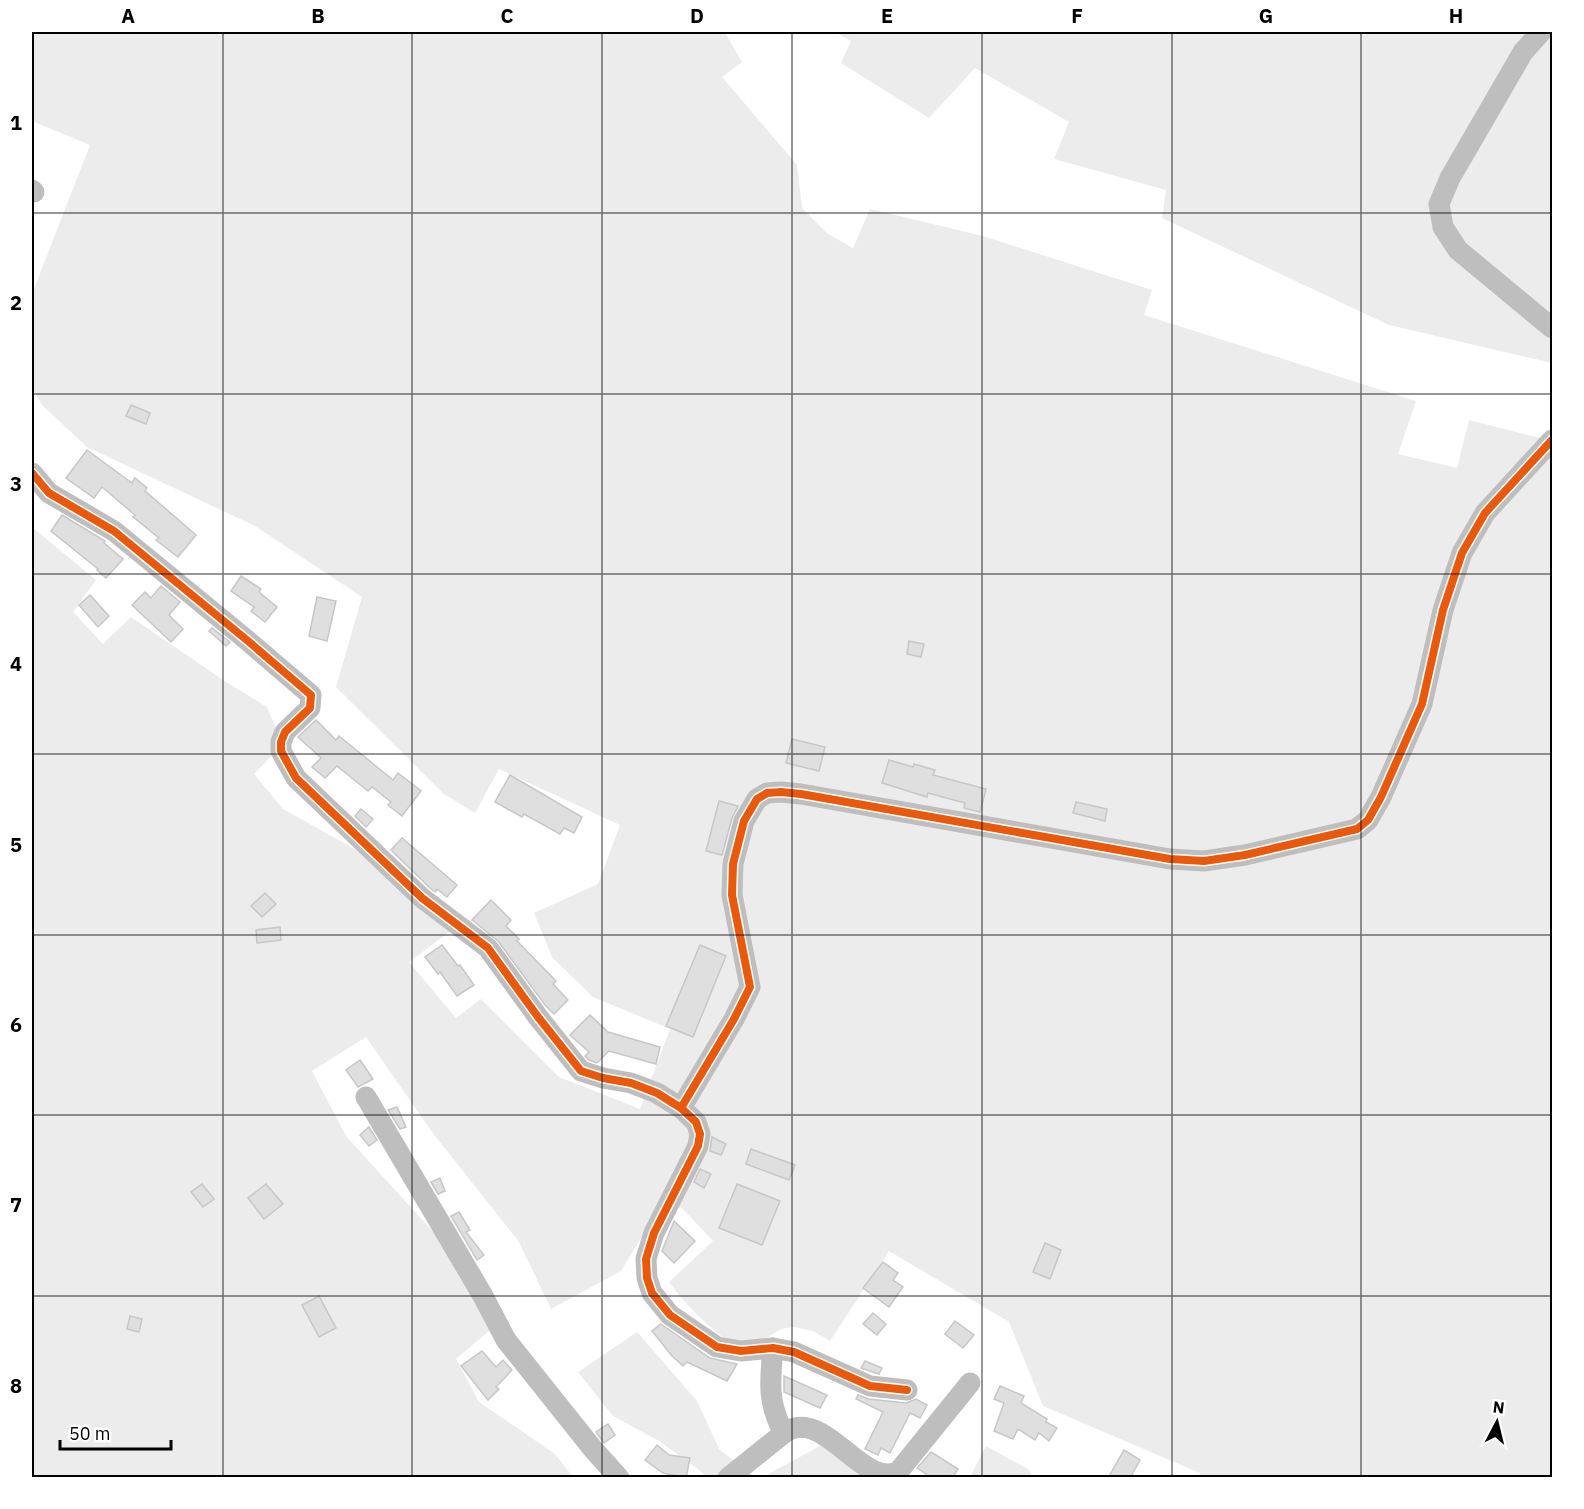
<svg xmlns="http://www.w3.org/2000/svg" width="1584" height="1509" viewBox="0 0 1584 1509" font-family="'IBM Plex Sans',sans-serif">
  <rect width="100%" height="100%" fill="#fff"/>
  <g fill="#ececec">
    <path d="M32,32H722L727,36L742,62L722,77L797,165L802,208L828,234L853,248L870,209L983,236L1152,290L1144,315L1416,401L1398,454L1457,468L1469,420L1552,441V1477H1199L1200,1473L1043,1406L1009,1322L889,1251L830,1341L813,1331L794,1327L781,1329L765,1339L734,1346C709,1327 687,1307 669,1282L713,1241L681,1207L646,1230L621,1271L551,1309L519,1242L432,1132L366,1037L312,1071L346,1136L436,1235L496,1325L456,1359L479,1402L555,1454L573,1477H32V527L96,580L73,612L103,644L131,617L226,682L267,707L283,744L254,774L283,809L389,868L456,927L409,962L456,1018L481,999L559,1077L640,1109L670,1029L593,997L552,957L534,913L598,884L620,825L499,769L475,813L444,794L336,687L362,597L255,526L87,447L42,405L32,388V294L90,145L32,121Z"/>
    <path d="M835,32H1552V363L1389,325L1162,218L1166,190L1054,159L1069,122L975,68L929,118L841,63L851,41Z"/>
    <path d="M637,1332L697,1401L719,1449L755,1477H707L698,1469L659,1441L613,1416L578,1372Z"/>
    <path d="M829,1441L899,1478H761Z"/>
    <path d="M986,1446L1028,1469L1033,1477H970Z"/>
  </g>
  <g fill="#dfdfdf" stroke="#c7c7c7" stroke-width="1.5">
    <path d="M131,405L150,413L146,424L126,416Z"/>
    <path d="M87,450L132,483L135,478L147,488L145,491L196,535L178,557L156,540L159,538L133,517L135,515L102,487L94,498L66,478Z"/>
    <path d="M62,515L105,541L104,543L123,559L106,578L97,570L98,569L51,531Z"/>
    <path d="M241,576L261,589L259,592L277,607L265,622L251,611L254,607L231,591Z"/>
    <path d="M161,586L180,602L169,615L183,629L171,642L132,605L145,592L151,598Z"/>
    <path d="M90,595L109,616L98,627L79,605Z"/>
    <path d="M317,597L336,601L327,641L309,636Z"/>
    <path d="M212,628L230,642L226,646L209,631Z"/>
    <path d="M909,641L924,644L921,657L907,654Z"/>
    <path d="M316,720L336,740L339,736L393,780L398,773L421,791L402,816L388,805L391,802L372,787L368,791L337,766L325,778L312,767L321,758L298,737Z"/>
    <path d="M792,739L825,747L819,771L786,763Z"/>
    <path d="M889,760L913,767L914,764L935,770L933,775L986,789L980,812L964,808L965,803L928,793L927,797L882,783Z"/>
    <path d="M510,775L582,817L574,833L564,828L560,834L524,814L522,817L495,802Z"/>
    <path d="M719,801L738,806L732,818L722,855L706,851Z"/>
    <path d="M1076,802L1107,809L1105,821L1073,813Z"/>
    <path d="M361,809L373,819L366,827L355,816Z"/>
    <path d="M402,838L457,885L447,897L437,889L435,892L430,888L391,850Z"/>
    <path d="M265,893L276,904L262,917L251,906Z"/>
    <path d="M491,900L511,920L506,926L519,939L517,941L556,981L553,984L568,1000L554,1014L545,1005L498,941L472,920Z"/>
    <path d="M280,927L281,940L257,943L256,930Z"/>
    <path d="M442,945L458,966L460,965L474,985L457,996L440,972L438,974L425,957Z"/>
    <path d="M700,945L726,956L693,1037L666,1026Z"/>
    <path d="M590,1015L608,1032L660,1047L656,1064L609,1051L597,1063L589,1060L585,1056L589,1052L570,1035Z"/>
    <path d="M360,1060L373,1079L358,1087L346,1070Z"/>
    <path d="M397,1107L406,1127L400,1129L388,1110Z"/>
    <path d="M369,1127L377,1140L369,1146L360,1135Z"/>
    <path d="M712,1137L726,1144L721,1155L710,1151Z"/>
    <path d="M751,1149L795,1165L789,1180L746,1164Z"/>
    <path d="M700,1169L711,1174L704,1188L694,1182Z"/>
    <path d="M440,1178L445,1191L438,1194L431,1182Z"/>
    <path d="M202,1184L214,1199L203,1207L191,1192Z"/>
    <path d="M266,1184L283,1204L264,1219L248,1198Z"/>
    <path d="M737,1184L780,1201L762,1245L719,1228Z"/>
    <path d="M459,1212L470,1230L466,1232L484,1255L477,1260L451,1216Z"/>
    <path d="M674,1221L695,1241L674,1263L662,1251Z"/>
    <path d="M1045,1243L1061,1250L1050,1279L1033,1272Z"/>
    <path d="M883,1262L898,1273L893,1280L903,1287L889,1307L863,1288Z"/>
    <path d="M319,1296L336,1328L319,1337L302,1305Z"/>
    <path d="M873,1313L886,1324L877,1335L863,1324Z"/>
    <path d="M130,1316L142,1319L139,1332L127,1329Z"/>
    <path d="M955,1321L974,1335L963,1348L945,1334Z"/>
    <path d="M661,1324L710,1358L737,1364L727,1381L687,1362L683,1366L672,1356L652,1331Z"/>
    <path d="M482,1351L496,1367L503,1360L512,1370L496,1387L499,1389L488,1400L461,1366Z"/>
    <path d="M865,1361L882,1368L879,1374L861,1368Z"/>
    <path d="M784,1376L827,1395L820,1408L784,1392Z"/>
    <path d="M1000,1386L1024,1396L1021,1403L1047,1419L1046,1422L1057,1428L1049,1441L1039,1433L1035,1440L1018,1429L1013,1439L994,1431L1004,1403L994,1399Z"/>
    <path d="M858,1395L869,1399L906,1403L916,1399L927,1405L920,1418L910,1413L890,1453L881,1448L878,1455L865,1449L883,1412L856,1399Z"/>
    <path d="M608,1424L615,1435L604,1443L596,1432Z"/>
    <path d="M657,1445L669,1455L690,1458L686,1478L663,1473L645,1460Z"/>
    <path d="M1124,1450L1140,1460L1130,1478H1108Z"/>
    <path d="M931,1452L958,1469L952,1478H932L917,1468Z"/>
  </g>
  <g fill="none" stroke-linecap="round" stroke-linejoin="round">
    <g stroke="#bebebe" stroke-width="21">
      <path d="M1541,32L1523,52L1450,178L1439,204L1443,227L1458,250L1552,328"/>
      <path d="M32,190L34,192"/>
      <path d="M32,473L49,493L114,531L248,641L311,695L310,708L285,732L281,742V751L296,778L422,898L488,948L538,1017L581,1071L603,1078L631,1083L657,1093L681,1108L696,1122L700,1134L698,1146L654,1233L646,1259L647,1278L652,1293L670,1315L717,1347L741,1351L773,1348L794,1352L870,1386L907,1390"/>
      <path d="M366,1097L483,1296L506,1340L593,1449L619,1478"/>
      <path d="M681,1108L734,1019L750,987L732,895L733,864L744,821L757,799L767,793L781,792L801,794L1170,859L1204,861L1245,855L1357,829L1368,820L1381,797L1422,704L1443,610L1462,553L1485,513L1552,440"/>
      <path d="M784,1433C823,1405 861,1488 898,1472L970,1383"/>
      <path d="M728,1478L784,1433C767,1403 770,1381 773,1348"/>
    </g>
    <g stroke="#fff" stroke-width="11">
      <g id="cycleway">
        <path d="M32,473L49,493L114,531L248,641L311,695L310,708L285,732L281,742V751L296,778L422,898L488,948L538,1017L581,1071L603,1078L631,1083L657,1093L681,1108L696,1122L700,1134L698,1146L654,1233L646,1259L647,1278L652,1293L670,1315L717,1347L741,1351L773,1348L794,1352L870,1386L907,1390"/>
        <path d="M681,1108L734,1019L750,987L732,895L733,864L744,821L757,799L767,793L781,792L801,794L1170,859L1204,861L1245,855L1357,829L1368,820L1381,797L1422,704L1443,610L1462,553L1485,513L1552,440"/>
      </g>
    </g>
    <use href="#cycleway" stroke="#e8590c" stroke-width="8"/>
  </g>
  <path fill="none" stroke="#000" stroke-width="1.5" stroke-opacity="0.55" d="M223,32V1478M412,32V1478M602,32V1478M792,32V1478M982,32V1478M1172,32V1478M1361,32V1478M32,213H1552M32,394H1552M32,574H1552M32,754H1552M32,935H1552M32,1115H1552M32,1296H1552"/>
  <rect width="1584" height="1509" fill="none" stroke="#ffffff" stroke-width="66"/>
  <g transform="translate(1497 1422) rotate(7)" stroke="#ffffff" stroke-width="4.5" paint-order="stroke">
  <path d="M0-4.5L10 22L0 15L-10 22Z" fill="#000000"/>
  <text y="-9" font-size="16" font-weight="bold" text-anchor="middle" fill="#000000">N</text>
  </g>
  <path d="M60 1440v9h111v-9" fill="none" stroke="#000000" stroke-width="3"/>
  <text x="69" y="1440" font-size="18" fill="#000000" stroke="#ffffff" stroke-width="4.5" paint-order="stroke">50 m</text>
  <rect x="33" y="33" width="1518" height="1443" fill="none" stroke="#000" stroke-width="2"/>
  <g font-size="20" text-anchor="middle" font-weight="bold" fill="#000">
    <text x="128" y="23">A</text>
    <text x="318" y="23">B</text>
    <text x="507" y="23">C</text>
    <text x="697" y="23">D</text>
    <text x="887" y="23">E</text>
    <text x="1077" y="23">F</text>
    <text x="1266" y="23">G</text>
    <text x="1456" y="23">H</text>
    <text x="16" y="130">1</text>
    <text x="16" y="310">2</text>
    <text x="16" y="491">3</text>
    <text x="16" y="671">4</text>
    <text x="16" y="852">5</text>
    <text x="16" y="1032">6</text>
    <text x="16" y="1212">7</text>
    <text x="16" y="1393">8</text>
  </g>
</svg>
